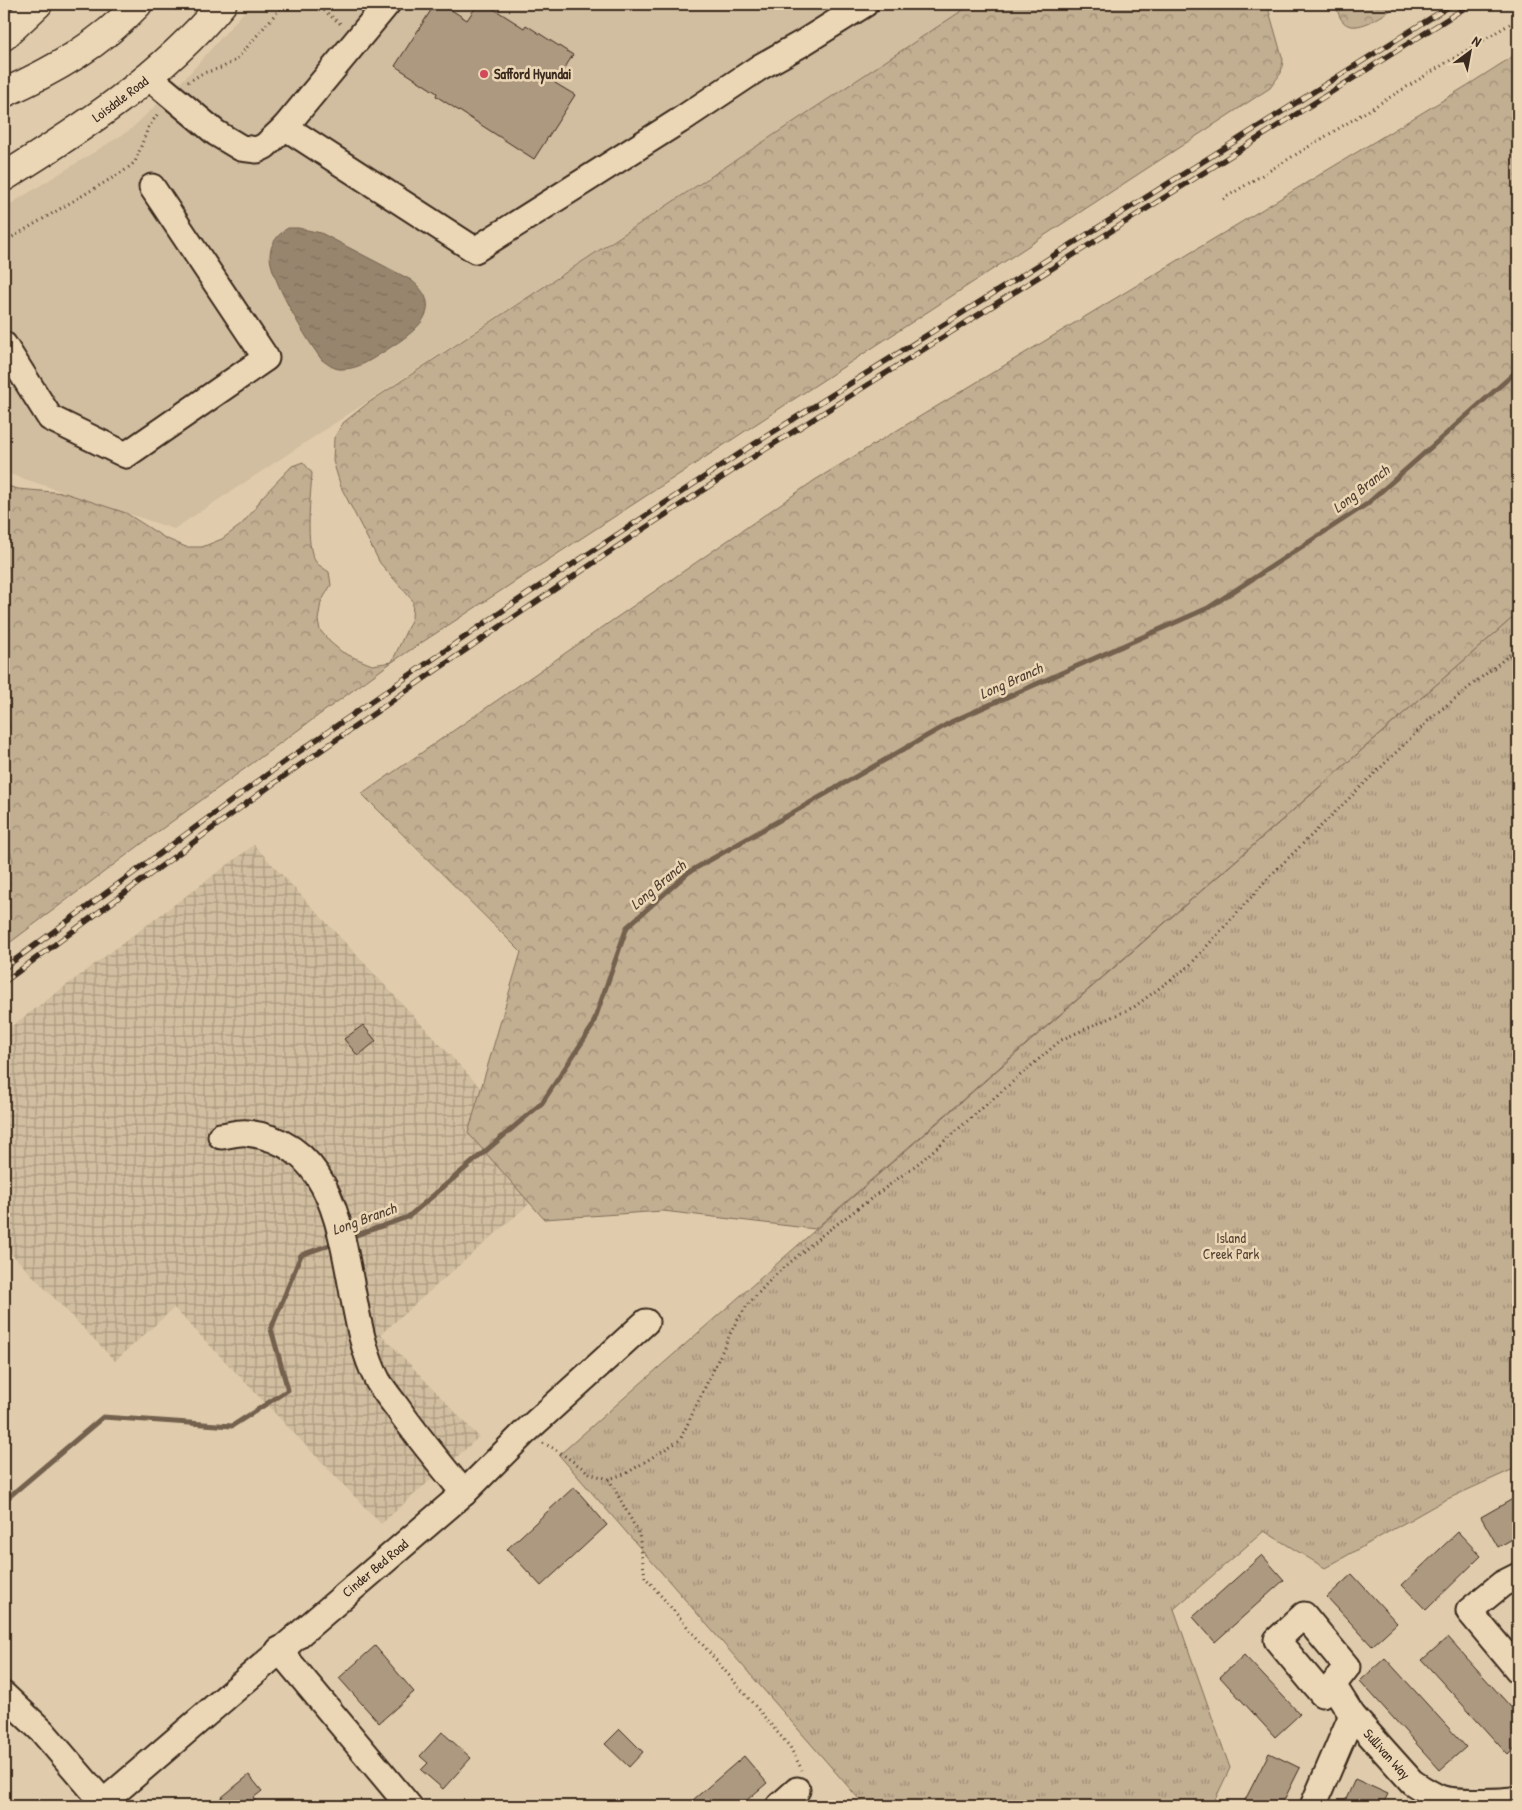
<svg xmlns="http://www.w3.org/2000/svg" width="1522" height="1810" viewBox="0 0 1522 1810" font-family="'Patrick Hand',sans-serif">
  <defs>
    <pattern id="industrial-grid" width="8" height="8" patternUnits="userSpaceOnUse" patternTransform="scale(1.25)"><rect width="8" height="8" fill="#d1bd9f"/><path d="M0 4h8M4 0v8" fill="none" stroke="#ab9a81"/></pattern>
    <pattern id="grass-tufts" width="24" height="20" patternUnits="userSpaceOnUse" patternTransform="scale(1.25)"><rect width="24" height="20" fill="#c2ae91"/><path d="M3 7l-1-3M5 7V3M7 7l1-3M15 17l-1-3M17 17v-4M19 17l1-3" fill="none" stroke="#9f8e76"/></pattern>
    <pattern id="forest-crowns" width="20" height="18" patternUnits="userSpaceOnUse" patternTransform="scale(1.25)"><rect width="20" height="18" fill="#c2ae91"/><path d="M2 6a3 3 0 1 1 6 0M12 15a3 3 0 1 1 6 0" fill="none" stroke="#9f8e76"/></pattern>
    <pattern id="water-ripples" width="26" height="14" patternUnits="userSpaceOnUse" patternTransform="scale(1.25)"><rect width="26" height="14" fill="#98856e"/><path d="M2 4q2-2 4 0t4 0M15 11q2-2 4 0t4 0" fill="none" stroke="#7d6d5a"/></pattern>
  </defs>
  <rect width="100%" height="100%" fill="#e0ccac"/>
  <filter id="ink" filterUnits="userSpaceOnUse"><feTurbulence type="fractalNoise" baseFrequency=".02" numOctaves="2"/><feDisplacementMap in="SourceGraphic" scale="10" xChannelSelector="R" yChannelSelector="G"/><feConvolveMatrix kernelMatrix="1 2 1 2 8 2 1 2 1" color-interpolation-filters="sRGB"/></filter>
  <g filter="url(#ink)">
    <path fill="#d1bd9f" d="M251,4H972L174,529L4,472V208L130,130L189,74Z"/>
    <path fill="url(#industrial-grid)" d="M254,845L562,1175L381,1334L479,1437L381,1524L174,1308L115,1361L4,1246V1032Z"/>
    <path fill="url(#grass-tufts)" stroke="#7e6c58" d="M1518,613V1467L1443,1501L1325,1568L1264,1531L1174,1609L1230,1768L1212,1806H865L559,1455Z"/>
    <g fill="url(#forest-crowns)" stroke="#7e6c58">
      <path d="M972,4H1267L1283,60L1281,73L1270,88L392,662L152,836L4,947V872L13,861L4,830V485L18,489L65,493L126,513L165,538L186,547H202L222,539L241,525L254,510L262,497L292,466L303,462L312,473C311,492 304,547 316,562C319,566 325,569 329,572L331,585L321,602L318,620L320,630L330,642L342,652L355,658L372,665L392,662L412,618L413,601L380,563L341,487L333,461L334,438L343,423L368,403Z"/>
      <path d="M1335,4H1400C1387,12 1353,39 1341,19C1338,14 1337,8 1335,4Z"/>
      <path d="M1518,53V613L815,1229L663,1211L544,1219L468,1133L521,952L362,794L815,480L1468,85Z"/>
    </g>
    <path fill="url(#water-ripples)" stroke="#73614e" d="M288,228H298L321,233L411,280C449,310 413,333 385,351C372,359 359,369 343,369C335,370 329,365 322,360C308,342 270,279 270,256C270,244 278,234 288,228Z"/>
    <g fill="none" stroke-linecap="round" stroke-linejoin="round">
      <g stroke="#73614e" stroke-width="5">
        <path d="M348,1238L408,1217L542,1103L592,1027L627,927L689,872L953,721L1208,608L1367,504L1518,370"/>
        <path d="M4,1501L103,1417L232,1426L288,1390L271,1329L301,1255L335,1243"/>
      </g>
    </g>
    <g fill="#ad9980" stroke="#3b2a1e">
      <path d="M435,4H442L467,20L478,4H486L524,28L526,25L573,55L555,83L575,95L534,159L436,96L437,93L395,66Z"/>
      <path d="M363,1025L376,1041L358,1056L344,1039Z"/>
      <path d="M574,1487L607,1525L541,1586L507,1549Z"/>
      <path d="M1518,1496V1536L1498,1547L1481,1517Z"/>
      <path d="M1458,1532L1481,1556L1426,1610L1402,1585Z"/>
      <path d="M1262,1555L1284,1580L1215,1642L1193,1617Z"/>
      <path d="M1352,1574L1397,1623L1372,1646L1327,1597Z"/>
      <path d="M1448,1637L1518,1715V1745L1508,1755L1422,1660Z"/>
      <path d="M375,1646L414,1692L379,1723L339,1678Z"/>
      <path d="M1244,1655L1300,1714L1275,1737L1220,1677Z"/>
      <path d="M1385,1658L1466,1747L1440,1770L1360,1681Z"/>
      <path d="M620,1729L643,1752L629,1767L605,1744Z"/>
      <path d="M442,1732L471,1758L443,1789L421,1770L428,1763L420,1756Z"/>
      <path d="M1269,1753L1300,1768L1281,1806H1242Z"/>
      <path d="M744,1756L767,1783L740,1806H686Z"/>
      <path d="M249,1775L262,1791L253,1798L260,1806H211Z"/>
      <path d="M1355,1779L1388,1794L1382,1806H1343Z"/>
    </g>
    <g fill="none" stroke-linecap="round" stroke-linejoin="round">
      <g stroke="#3b2a1e" stroke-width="29">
        <g id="minor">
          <path d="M149,77L216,133L241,148L257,150L265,146L285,127L387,4"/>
          <path d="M285,127L475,250L679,121L760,67L801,44L865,4"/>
          <path d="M4,345L50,418L126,455L266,358L152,187"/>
          <path d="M221,1136C229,1135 239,1132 247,1133C364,1147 336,1303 378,1381C383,1389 390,1398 396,1406C417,1436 440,1464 464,1493"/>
          <path d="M1518,1576L1502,1584L1469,1611L1518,1670"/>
          <path d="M1304,1615L1347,1667L1333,1685L1322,1694L1277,1640Z"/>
          <path d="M279,1650L409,1806"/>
          <path d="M1333,1685L1352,1715L1412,1782C1421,1788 1430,1794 1440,1798C1453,1803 1504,1802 1518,1799"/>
          <path d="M4,1695L42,1731L103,1802"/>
          <path d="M99,1806L464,1493L524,1433L646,1322"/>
          <path d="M779,1806L797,1790"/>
          <path d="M1313,1806L1352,1715"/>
        </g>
      </g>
      <g stroke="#3b2a1e" stroke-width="31">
        <path id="major" d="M4,177C83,128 162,76 222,4"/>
      </g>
      <g stroke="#3b2a1e" stroke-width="31">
        <g id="highway">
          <path d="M4,36L38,4"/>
          <path d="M4,93C55,70 99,45 138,4"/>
        </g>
      </g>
      <g stroke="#3b2a1e" stroke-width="3" stroke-dasharray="1 4" stroke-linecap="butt">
        <path d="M316,4L343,26"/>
        <path d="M188,82L203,73L221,68L236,60L284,4"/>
        <path d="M1223,199L1518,19"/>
        <path d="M4,242L124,171L135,162L148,128L159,112"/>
        <path d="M543,1443L555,1449L591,1474L609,1479L627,1473L680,1440L734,1326L746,1307L772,1278L821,1236L920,1162L1061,1040L1134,1007L1189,966L1272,874L1431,718L1518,648"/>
        <path d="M609,1479L639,1534L645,1577L790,1747L802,1770"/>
      </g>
      <use href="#minor" stroke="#ebd6b5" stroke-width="25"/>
      <use href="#major" stroke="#ebd6b5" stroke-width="28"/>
      <use href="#highway" stroke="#ebd6b5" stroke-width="28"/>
      <g stroke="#3b2a1e" stroke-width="5.5">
        <g id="rail">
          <path d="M4,968L287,760L511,605L751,446L1453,4"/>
          <path d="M4,982L270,786L432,673L633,536L761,452L1471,4"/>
        </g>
      </g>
      <use href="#rail" stroke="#ebd6b5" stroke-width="4" stroke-dasharray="11" stroke-linecap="butt"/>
    </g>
  </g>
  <circle fill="#d1495b" stroke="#ebd6b5" stroke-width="2" cx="484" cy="74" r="5"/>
  <g text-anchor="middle" stroke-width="5" stroke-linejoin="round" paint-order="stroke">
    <g font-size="14" font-weight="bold" fill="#3b2a1e" stroke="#ebd6b5" text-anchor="start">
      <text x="494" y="79">Safford Hyundai</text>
    </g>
    <g font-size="14" fill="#3b2a1e" stroke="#ebd6b5">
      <text transform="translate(120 99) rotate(-37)" y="5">Loisdale Road</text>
      <text transform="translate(375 1568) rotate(-40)" y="5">Cinder Bed Road</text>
      <text transform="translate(1387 1754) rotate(48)" y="5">Sullivan Way</text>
    </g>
    <g font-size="14" fill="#564435" stroke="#ebd6b5">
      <text x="1231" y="1243">Island<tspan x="1231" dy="16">Creek Park</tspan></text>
    </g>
    <g font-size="15" font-style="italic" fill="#524132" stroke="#ebd6b5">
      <text transform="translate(1361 489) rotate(-38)" y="5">Long Branch</text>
      <text transform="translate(1011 681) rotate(-24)" y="5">Long Branch</text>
      <text transform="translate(658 885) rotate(-40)" y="5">Long Branch</text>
      <text transform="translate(364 1219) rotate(-20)" y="5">Long Branch</text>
    </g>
  </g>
  <rect width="1522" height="1810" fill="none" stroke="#ebd6b5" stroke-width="20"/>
  <rect x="10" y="10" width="1502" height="1790" fill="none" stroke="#3b2a1e" stroke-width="2" filter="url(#ink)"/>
  <g transform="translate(1470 52) rotate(32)" stroke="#ebd6b5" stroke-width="4" paint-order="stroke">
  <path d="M0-4L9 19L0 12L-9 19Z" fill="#3b2a1e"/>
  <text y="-8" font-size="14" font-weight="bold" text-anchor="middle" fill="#3b2a1e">N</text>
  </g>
</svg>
